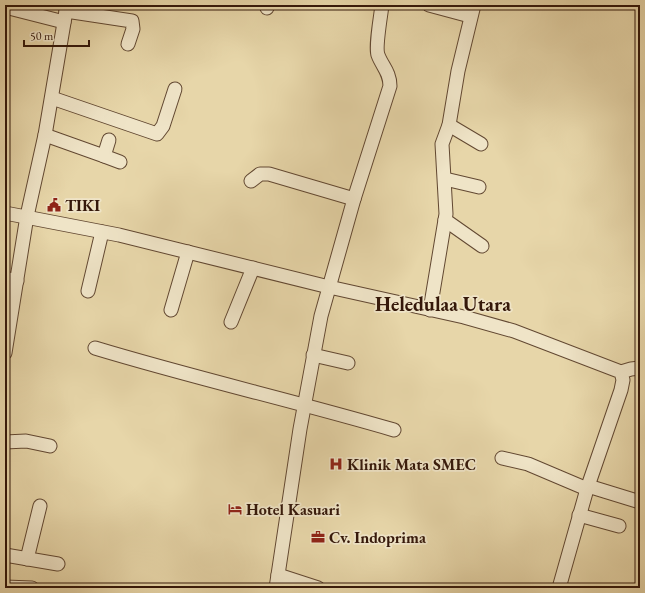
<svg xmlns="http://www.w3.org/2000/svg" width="645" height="593" viewBox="0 0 645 593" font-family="'EB Garamond',serif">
  <rect width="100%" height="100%" fill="#e7d6a9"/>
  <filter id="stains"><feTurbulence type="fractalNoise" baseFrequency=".005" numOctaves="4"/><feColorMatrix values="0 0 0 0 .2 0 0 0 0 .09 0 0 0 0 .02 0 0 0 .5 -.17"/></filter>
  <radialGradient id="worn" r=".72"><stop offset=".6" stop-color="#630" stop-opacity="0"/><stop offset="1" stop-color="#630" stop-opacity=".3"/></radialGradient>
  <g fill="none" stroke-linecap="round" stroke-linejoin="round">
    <g stroke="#624832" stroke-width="15">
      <g id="minor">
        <path d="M429,5L470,16"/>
        <path d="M5,7L64,22"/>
        <path d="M267,8L268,5"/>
        <path d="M66,11L132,21L133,29L128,44"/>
        <path d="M52,98L157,134L163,126L175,89"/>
        <path d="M449,125L481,144"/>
        <path d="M45,135L104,156L109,140"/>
        <path d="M104,156L120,162"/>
        <path d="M445,179L479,187"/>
        <path d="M251,181L260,174H269L354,199"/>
        <path d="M5,213L119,235L329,287L464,317L514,331L621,372L623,380L621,390L587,489L559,588"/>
        <path d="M445,220L482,246"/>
        <path d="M5,278L17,281"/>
        <path d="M88,291L102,232"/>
        <path d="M171,310L188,252"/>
        <path d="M430,310L446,214L442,144L449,125L458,71L474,5"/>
        <path d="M231,322L253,268"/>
        <path d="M95,348C194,378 295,401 394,430"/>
        <path d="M5,353L27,216L45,135L67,5"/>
        <path d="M313,355L348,363"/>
        <path d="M621,372L631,369L640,368"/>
        <path d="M5,442L26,441L50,446"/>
        <path d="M502,458L528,464L587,489"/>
        <path d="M588,486L640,502"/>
        <path d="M579,515L619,526"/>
        <path d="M5,555L58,564"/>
        <path d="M27,559L40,506"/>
        <path d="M278,575L318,588"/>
        <path d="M5,587L32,588"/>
        <path d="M276,588L300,429L321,316L354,199L390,86C390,72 382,66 378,55C375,47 381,15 382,5"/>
      </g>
    </g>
    <use href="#minor" stroke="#efe4c7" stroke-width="13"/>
  </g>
  <defs>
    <g id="civic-bare" transform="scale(1.08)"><path d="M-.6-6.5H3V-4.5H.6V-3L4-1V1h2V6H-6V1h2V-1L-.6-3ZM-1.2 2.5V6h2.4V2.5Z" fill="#8f2418" stroke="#efe4c7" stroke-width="2.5" paint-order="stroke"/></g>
    <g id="hospital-bare" transform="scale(1.08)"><path d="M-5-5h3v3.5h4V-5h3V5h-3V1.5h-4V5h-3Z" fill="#8f2418" stroke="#efe4c7" stroke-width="2.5" paint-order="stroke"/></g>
    <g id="hotel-bare" transform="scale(1.08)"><path d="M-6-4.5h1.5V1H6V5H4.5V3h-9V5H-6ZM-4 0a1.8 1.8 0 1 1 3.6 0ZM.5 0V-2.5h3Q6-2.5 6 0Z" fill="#8f2418" stroke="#efe4c7" stroke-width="2.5" paint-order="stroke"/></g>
    <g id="office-bare" transform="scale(1.08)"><path d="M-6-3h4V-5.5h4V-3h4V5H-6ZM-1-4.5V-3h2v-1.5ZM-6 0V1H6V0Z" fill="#8f2418" stroke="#efe4c7" stroke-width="2.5" paint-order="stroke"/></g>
  </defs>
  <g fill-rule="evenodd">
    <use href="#civic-bare" x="54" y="205"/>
    <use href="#hospital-bare" x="336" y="464"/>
    <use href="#hotel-bare" x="235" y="509"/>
    <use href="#office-bare" x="318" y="537"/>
  </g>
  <g text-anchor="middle" stroke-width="3.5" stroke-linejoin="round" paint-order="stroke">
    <g font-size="16" font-weight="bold" fill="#35180a" stroke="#efe4c7" text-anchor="start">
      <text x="65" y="211">TIKI</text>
      <text x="347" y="470">Klinik Mata SMEC</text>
      <text x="246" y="515">Hotel Kasuari</text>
      <text x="329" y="543">Cv. Indoprima</text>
    </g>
    <g font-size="20" font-weight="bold" fill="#35180a" stroke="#efe4c7">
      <text x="443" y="311">Heledulaa Utara</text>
    </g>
  </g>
  <rect width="645" height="593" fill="none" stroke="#e7d6a9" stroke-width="20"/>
  <rect x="6" y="6" width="633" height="581" fill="none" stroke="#35180a" stroke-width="2"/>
  <rect x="10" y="10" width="625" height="573" fill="none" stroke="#35180a"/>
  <path d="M24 40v6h65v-6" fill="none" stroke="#35180a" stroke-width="2"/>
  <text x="30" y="40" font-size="12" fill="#35180a" stroke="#efe4c7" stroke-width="3" paint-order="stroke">50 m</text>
  <rect width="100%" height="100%" filter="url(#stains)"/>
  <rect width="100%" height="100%" fill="url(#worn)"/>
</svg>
